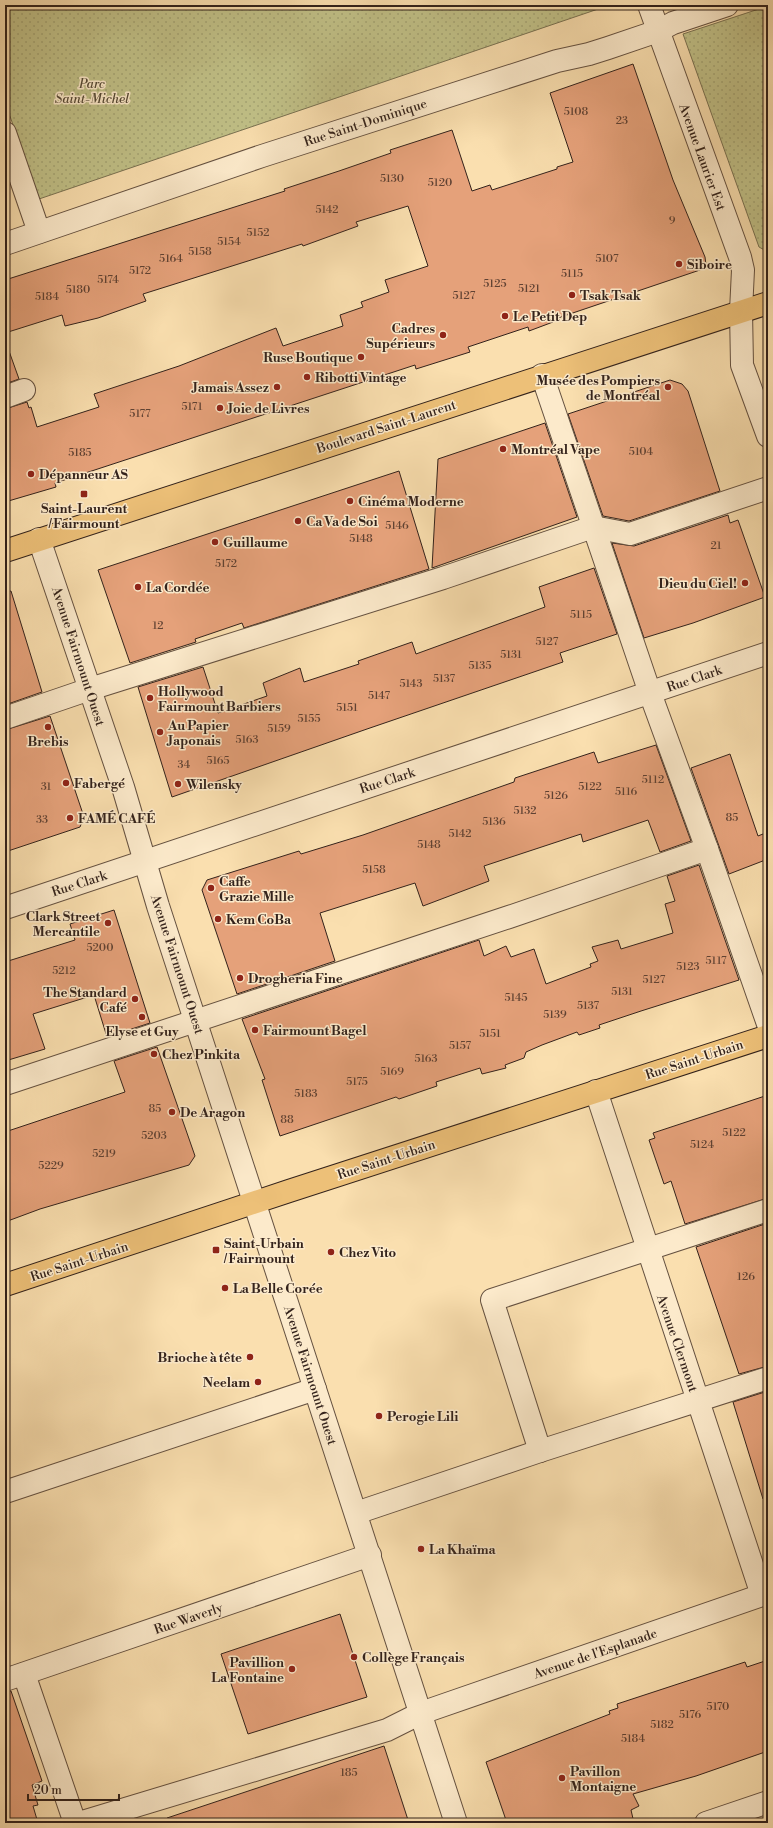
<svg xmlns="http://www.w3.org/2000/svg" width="773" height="1828" viewBox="0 0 773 1828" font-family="'Libre Bodoni',serif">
  <defs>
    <pattern id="park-dots" width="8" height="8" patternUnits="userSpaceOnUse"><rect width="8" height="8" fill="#c1c188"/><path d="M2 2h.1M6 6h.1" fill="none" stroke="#a6a675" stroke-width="1.8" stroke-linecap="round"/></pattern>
  </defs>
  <rect width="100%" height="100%" fill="#fadfaf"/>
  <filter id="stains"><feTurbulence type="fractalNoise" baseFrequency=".005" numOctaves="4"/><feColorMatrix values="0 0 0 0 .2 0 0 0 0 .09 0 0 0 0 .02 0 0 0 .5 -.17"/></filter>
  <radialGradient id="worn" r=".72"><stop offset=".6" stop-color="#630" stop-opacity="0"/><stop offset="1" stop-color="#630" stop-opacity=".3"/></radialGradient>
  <g fill="url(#park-dots)" stroke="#7a7252">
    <path d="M5,5H606L607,6L39,199L5,102Z"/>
    <path d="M768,6V252L759,247L683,34Z"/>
  </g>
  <g fill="#e5a17a" stroke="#33221b">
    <path d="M633,64L673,180L705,257L706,265L700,270L552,320L553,322L529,331L528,327L468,347L470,352L416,369L415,365L55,483L56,487L5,502V409L27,402L29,408L31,407L37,427L99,407L94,394L179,366L276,328L283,346L343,326L340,315L363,307L361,302L389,292L385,280L428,266L408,206L356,222L358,226L303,246L302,244L143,294L146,301L98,318L65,326L62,315L5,333V280L285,191L284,189L339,171L391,153L390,150L452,130L472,191L490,185L492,190L557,169V167L573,162L550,93Z"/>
    <path d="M5,351H9L19,379L5,384Z"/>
    <path d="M670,380L682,384L688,391L720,491L629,521L603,516L568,414Z"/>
    <path d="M545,423L577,517L432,568L438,459Z"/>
    <path d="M399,471L429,569L244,628L242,623L195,639L196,642L130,663L98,570Z"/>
    <path d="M728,515L730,523L738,520L765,597L693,623L644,638L612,543L634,546Z"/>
    <path d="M594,568L617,634L560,653L563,662L367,729L172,797L138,687L203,667L218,713L267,696L263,683L300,668L304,682L359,664L358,661L412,642L416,654L545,607L539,587Z"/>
    <path d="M11,591L42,692L5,705V592Z"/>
    <path d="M50,716L84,817L80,827L5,852V730Z"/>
    <path d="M656,745L691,841L660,852L648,820L583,842L581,834L484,866L489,881L423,906L415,883L320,913L335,961L237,994L202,890L207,880L299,851L301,854L363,835L514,782L515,778L594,752L598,763Z"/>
    <path d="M730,754L758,836L768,832V859L729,874L691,768Z"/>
    <path d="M699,865L739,980L641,1011L599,1025L600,1028L579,1035L577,1032L542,1045L526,1052L524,1058L505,1065L506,1068L482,1074L480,1068L436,1082L437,1086L399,1099L396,1097L280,1136L262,1080L265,1079L242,1019L479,940L484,956L506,946L511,957L534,949L546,984L591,967L590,964L598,961L592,947L618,940L621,949L673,933L665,904L675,901L667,876Z"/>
    <path d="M114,910L150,1023L107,1037L94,995L33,1014L45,1049L5,1061V962L75,940L70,924Z"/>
    <path d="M157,1047L195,1156L189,1165L40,1209L5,1222V1132L125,1092L114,1061Z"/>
    <path d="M768,1095V1198L685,1224L671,1181L664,1184L649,1140L655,1138L653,1133Z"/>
    <path d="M768,1223V1366L739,1374L696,1247Z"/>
    <path d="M768,1391V1499H763L733,1402Z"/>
    <path d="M340,1614L367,1697L248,1734L221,1654Z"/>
    <path d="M768,1660V1751L696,1776L633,1794L639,1806L631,1810L634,1823H507L486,1762L610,1714L609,1711L618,1708L617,1704L745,1662L747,1667Z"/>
    <path d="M11,1691L42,1781L32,1785L38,1805L33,1806L38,1823H5V1692Z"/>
    <path d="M384,1746L409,1823H167V1818Z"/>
  </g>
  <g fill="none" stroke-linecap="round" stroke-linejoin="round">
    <g stroke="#655140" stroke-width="24">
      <g id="minor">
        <path d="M649,5L740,257L743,270L741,311L742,365L768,436"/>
        <path d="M5,133L39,232"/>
        <path d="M5,244L262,156L557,61L589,54L608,48L658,31L673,23L727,5"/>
        <path d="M542,375L650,693L707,849L768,1024"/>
        <path d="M5,397L24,390"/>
        <path d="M39,539L123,787L158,906L456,1823"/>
        <path d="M5,718L90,689L443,578L593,527L630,534L768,488"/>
        <path d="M5,908L768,653"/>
        <path d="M5,1084L509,917L707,849"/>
        <path d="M596,1091L762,1595"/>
        <path d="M540,1451L492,1300L768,1210"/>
        <path d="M5,1492L315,1389"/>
        <path d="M356,1513L540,1451L768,1378"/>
        <path d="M24,1674L75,1823"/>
        <path d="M5,1680L370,1555"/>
        <path d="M79,1823L387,1730L421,1713L768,1593"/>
        <path d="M706,1823L768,1802"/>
      </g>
    </g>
    <g stroke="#33221b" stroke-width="24">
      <g id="major">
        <path d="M5,551L768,303"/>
        <path d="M5,1285L289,1191L768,1036"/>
      </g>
    </g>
    <use href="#minor" stroke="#fceacb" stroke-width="22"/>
    <use href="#major" stroke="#edc078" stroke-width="22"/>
  </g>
  <g fill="#8f2418" stroke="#fceacb" stroke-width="1.5">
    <circle cx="679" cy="264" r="4"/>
    <circle cx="572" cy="295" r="4"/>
    <circle cx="505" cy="316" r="4"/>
    <circle cx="443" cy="335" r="4"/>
    <circle cx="361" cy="357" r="4"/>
    <circle cx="307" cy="377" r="4"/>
    <circle cx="277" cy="387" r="4"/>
    <circle cx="668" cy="387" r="4"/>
    <circle cx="220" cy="408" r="4"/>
    <circle cx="503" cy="449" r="4"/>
    <circle cx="31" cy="474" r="4"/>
    <rect x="80" y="490" width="8" height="8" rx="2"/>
    <circle cx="350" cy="501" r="4"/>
    <circle cx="298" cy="521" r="4"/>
    <circle cx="215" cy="542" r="4"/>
    <circle cx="745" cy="583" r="4"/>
    <circle cx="138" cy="587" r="4"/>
    <circle cx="150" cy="698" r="4"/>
    <circle cx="48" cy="727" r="4"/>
    <circle cx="160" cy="732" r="4"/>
    <circle cx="66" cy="783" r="4"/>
    <circle cx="178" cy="784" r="4"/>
    <circle cx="70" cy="818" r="4"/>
    <circle cx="211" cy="888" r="4"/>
    <circle cx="218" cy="919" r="4"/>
    <circle cx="108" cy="923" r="4"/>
    <circle cx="240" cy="978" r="4"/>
    <circle cx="135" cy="999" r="4"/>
    <circle cx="142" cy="1017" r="4"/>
    <circle cx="255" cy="1030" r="4"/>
    <circle cx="154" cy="1054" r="4"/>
    <circle cx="172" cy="1112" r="4"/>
    <rect x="212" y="1246" width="8" height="8" rx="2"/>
    <circle cx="331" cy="1252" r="4"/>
    <circle cx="225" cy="1288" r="4"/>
    <circle cx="250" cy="1357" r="4"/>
    <circle cx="258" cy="1382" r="4"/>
    <circle cx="379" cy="1416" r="4"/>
    <circle cx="421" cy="1549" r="4"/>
    <circle cx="354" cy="1657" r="4"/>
    <circle cx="292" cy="1669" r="4"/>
    <circle cx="562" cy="1778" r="4"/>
  </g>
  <g text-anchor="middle" stroke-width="3" stroke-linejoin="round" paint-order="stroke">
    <g font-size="11" fill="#604233">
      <text x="576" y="115">5108</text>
      <text x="622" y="124">23</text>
      <text x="392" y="182">5130</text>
      <text x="440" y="186">5120</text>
      <text x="327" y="213">5142</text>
      <text x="672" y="224">9</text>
      <text x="258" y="236">5152</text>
      <text x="229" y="245">5154</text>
      <text x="200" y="255">5158</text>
      <text x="171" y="262">5164</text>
      <text x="607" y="262">5107</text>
      <text x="140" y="274">5172</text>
      <text x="572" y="277">5115</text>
      <text x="108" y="283">5174</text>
      <text x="495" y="287">5125</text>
      <text x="529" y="292">5121</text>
      <text x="78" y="293">5180</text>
      <text x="464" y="299">5127</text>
      <text x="47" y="300">5184</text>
      <text x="192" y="410">5171</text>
      <text x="140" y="417">5177</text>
      <text x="641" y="455">5104</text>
      <text x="80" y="456">5185</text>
      <text x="397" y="529">5146</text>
      <text x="361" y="542">5148</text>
      <text x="716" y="549">21</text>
      <text x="226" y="567">5172</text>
      <text x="581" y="618">5115</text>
      <text x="158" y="629">12</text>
      <text x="547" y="645">5127</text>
      <text x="511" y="658">5131</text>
      <text x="480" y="669">5135</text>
      <text x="444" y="682">5137</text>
      <text x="411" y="687">5143</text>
      <text x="379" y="699">5147</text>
      <text x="347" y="711">5151</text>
      <text x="309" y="722">5155</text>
      <text x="279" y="732">5159</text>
      <text x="247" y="743">5163</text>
      <text x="218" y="764">5165</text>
      <text x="184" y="768">34</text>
      <text x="653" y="783">5112</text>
      <text x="46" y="790">31</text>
      <text x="590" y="790">5122</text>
      <text x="626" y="795">5116</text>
      <text x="556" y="799">5126</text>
      <text x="525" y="814">5132</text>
      <text x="732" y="821">85</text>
      <text x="42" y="823">33</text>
      <text x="494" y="825">5136</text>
      <text x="460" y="837">5142</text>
      <text x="429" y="848">5148</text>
      <text x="374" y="873">5158</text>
      <text x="100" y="951">5200</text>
      <text x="716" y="964">5117</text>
      <text x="688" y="970">5123</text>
      <text x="64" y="974">5212</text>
      <text x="654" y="983">5127</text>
      <text x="622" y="995">5131</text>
      <text x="516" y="1001">5145</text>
      <text x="588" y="1009">5137</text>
      <text x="555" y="1018">5139</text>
      <text x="490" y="1037">5151</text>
      <text x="460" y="1049">5157</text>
      <text x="426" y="1062">5163</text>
      <text x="392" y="1075">5169</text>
      <text x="357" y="1085">5175</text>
      <text x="306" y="1097">5183</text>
      <text x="155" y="1112">85</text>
      <text x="287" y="1123">88</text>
      <text x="734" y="1136">5122</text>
      <text x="154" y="1139">5203</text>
      <text x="702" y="1148">5124</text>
      <text x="104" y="1157">5219</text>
      <text x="51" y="1169">5229</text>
      <text x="746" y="1280">126</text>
      <text x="718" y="1710">5170</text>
      <text x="690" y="1718">5176</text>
      <text x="662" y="1728">5182</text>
      <text x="633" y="1742">5184</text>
      <text x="349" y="1776">185</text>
    </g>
    <g font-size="13" font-style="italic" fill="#564a36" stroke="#fceacb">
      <text x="92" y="88">Parc<tspan x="92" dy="15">Saint-Michel</tspan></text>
    </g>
    <g font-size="13" fill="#33221b" stroke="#fceacb">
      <text transform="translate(365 122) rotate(-18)" y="5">Rue Saint-Dominique</text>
      <text transform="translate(703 157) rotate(70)" y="5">Avenue Laurier Est</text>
      <text transform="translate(386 426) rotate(-18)" y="5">Boulevard Saint-Laurent</text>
      <text transform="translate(79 656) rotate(72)" y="5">Avenue Fairmount Ouest</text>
      <text transform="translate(694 678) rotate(-19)" y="5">Rue Clark</text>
      <text transform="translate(387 780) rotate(-18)" y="5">Rue Clark</text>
      <text transform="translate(79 883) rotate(-18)" y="5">Rue Clark</text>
      <text transform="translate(178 964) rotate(72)" y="5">Avenue Fairmount Ouest</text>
      <text transform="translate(694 1059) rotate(-18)" y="5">Rue Saint-Urbain</text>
      <text transform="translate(386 1159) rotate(-18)" y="5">Rue Saint-Urbain</text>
      <text transform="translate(79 1261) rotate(-18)" y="5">Rue Saint-Urbain</text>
      <text transform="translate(678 1343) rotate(71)" y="5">Avenue Clermont</text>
      <text transform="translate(311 1375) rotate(72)" y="5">Avenue Fairmount Ouest</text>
      <text transform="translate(188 1618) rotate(-19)" y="5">Rue Waverly</text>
      <text transform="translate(595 1653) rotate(-19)" y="5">Avenue de l'Esplanade</text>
    </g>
    <g font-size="13" font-weight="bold" fill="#33221b" stroke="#fceacb" text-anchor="start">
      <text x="687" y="269">Siboire</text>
      <text x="580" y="300">Tsak Tsak</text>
      <text x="513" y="321">Le Petit Dep</text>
      <text x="435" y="333" text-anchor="end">Cadres<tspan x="435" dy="15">Supérieurs</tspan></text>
      <text x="353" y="362" text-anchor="end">Ruse Boutique</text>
      <text x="315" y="382">Ribotti Vintage</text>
      <text x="660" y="385" text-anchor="end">Musée des Pompiers<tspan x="660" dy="15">de Montréal</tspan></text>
      <text x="269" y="392" text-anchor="end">Jamais Assez</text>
      <text x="228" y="413">Joie de Livres</text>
      <text x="511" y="454">Montréal Vape</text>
      <text x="39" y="479">Dépanneur AS</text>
      <text x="358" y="506">Cinéma Moderne</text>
      <text x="84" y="513" text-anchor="middle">Saint-Laurent<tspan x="84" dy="15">/ Fairmount</tspan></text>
      <text x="306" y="526">Ca Va de Soi</text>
      <text x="223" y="547">Guillaume</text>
      <text x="737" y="588" text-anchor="end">Dieu du Ciel!</text>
      <text x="146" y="592">La Cordée</text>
      <text x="158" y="696">Hollywood<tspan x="158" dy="15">Fairmount Barbiers</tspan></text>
      <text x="168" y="730">Au Papier<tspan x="168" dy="15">Japonais</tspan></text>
      <text x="48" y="746" text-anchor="middle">Brebis</text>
      <text x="74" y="788">Fabergé</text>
      <text x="186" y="789">Wilensky</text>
      <text x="78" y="823">FAMÉ CAFÉ</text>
      <text x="219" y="886">Caffe<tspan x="219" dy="15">Grazie Mille</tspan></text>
      <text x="100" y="921" text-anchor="end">Clark Street<tspan x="100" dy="15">Mercantile</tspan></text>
      <text x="226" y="924">Kem CoBa</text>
      <text x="248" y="983">Drogheria Fine</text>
      <text x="127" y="997" text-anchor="end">The Standard<tspan x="127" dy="15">Café</tspan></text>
      <text x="263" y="1035">Fairmount Bagel</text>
      <text x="142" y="1036" text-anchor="middle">Elyse et Guy</text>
      <text x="162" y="1059">Chez Pinkita</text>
      <text x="180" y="1117">De Aragon</text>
      <text x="224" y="1248">Saint-Urbain<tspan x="224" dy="15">/ Fairmount</tspan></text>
      <text x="339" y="1257">Chez Vito</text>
      <text x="233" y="1293">La Belle Corée</text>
      <text x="242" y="1362" text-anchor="end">Brioche à tête</text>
      <text x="250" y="1387" text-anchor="end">Neelam</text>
      <text x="387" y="1421">Perogie Lili</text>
      <text x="429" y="1554">La Khaïma</text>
      <text x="362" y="1662">Collège Français</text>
      <text x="284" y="1667" text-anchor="end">Pavillion<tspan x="284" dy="15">La Fontaine</tspan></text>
      <text x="570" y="1776">Pavillon<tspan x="570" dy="15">Montaigne</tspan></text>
    </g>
  </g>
  <rect width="773" height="1828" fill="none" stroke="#fadfaf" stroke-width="20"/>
  <rect x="6" y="6" width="761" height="1816" fill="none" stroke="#33221b" stroke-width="2"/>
  <rect x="10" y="10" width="753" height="1808" fill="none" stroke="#33221b"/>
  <path d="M28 1794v6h91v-6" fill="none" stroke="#33221b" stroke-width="2"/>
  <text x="34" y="1794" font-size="12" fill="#33221b" stroke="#fceacb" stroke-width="3" paint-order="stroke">20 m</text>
  <rect width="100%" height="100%" filter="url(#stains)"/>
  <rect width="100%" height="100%" fill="url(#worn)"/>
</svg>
